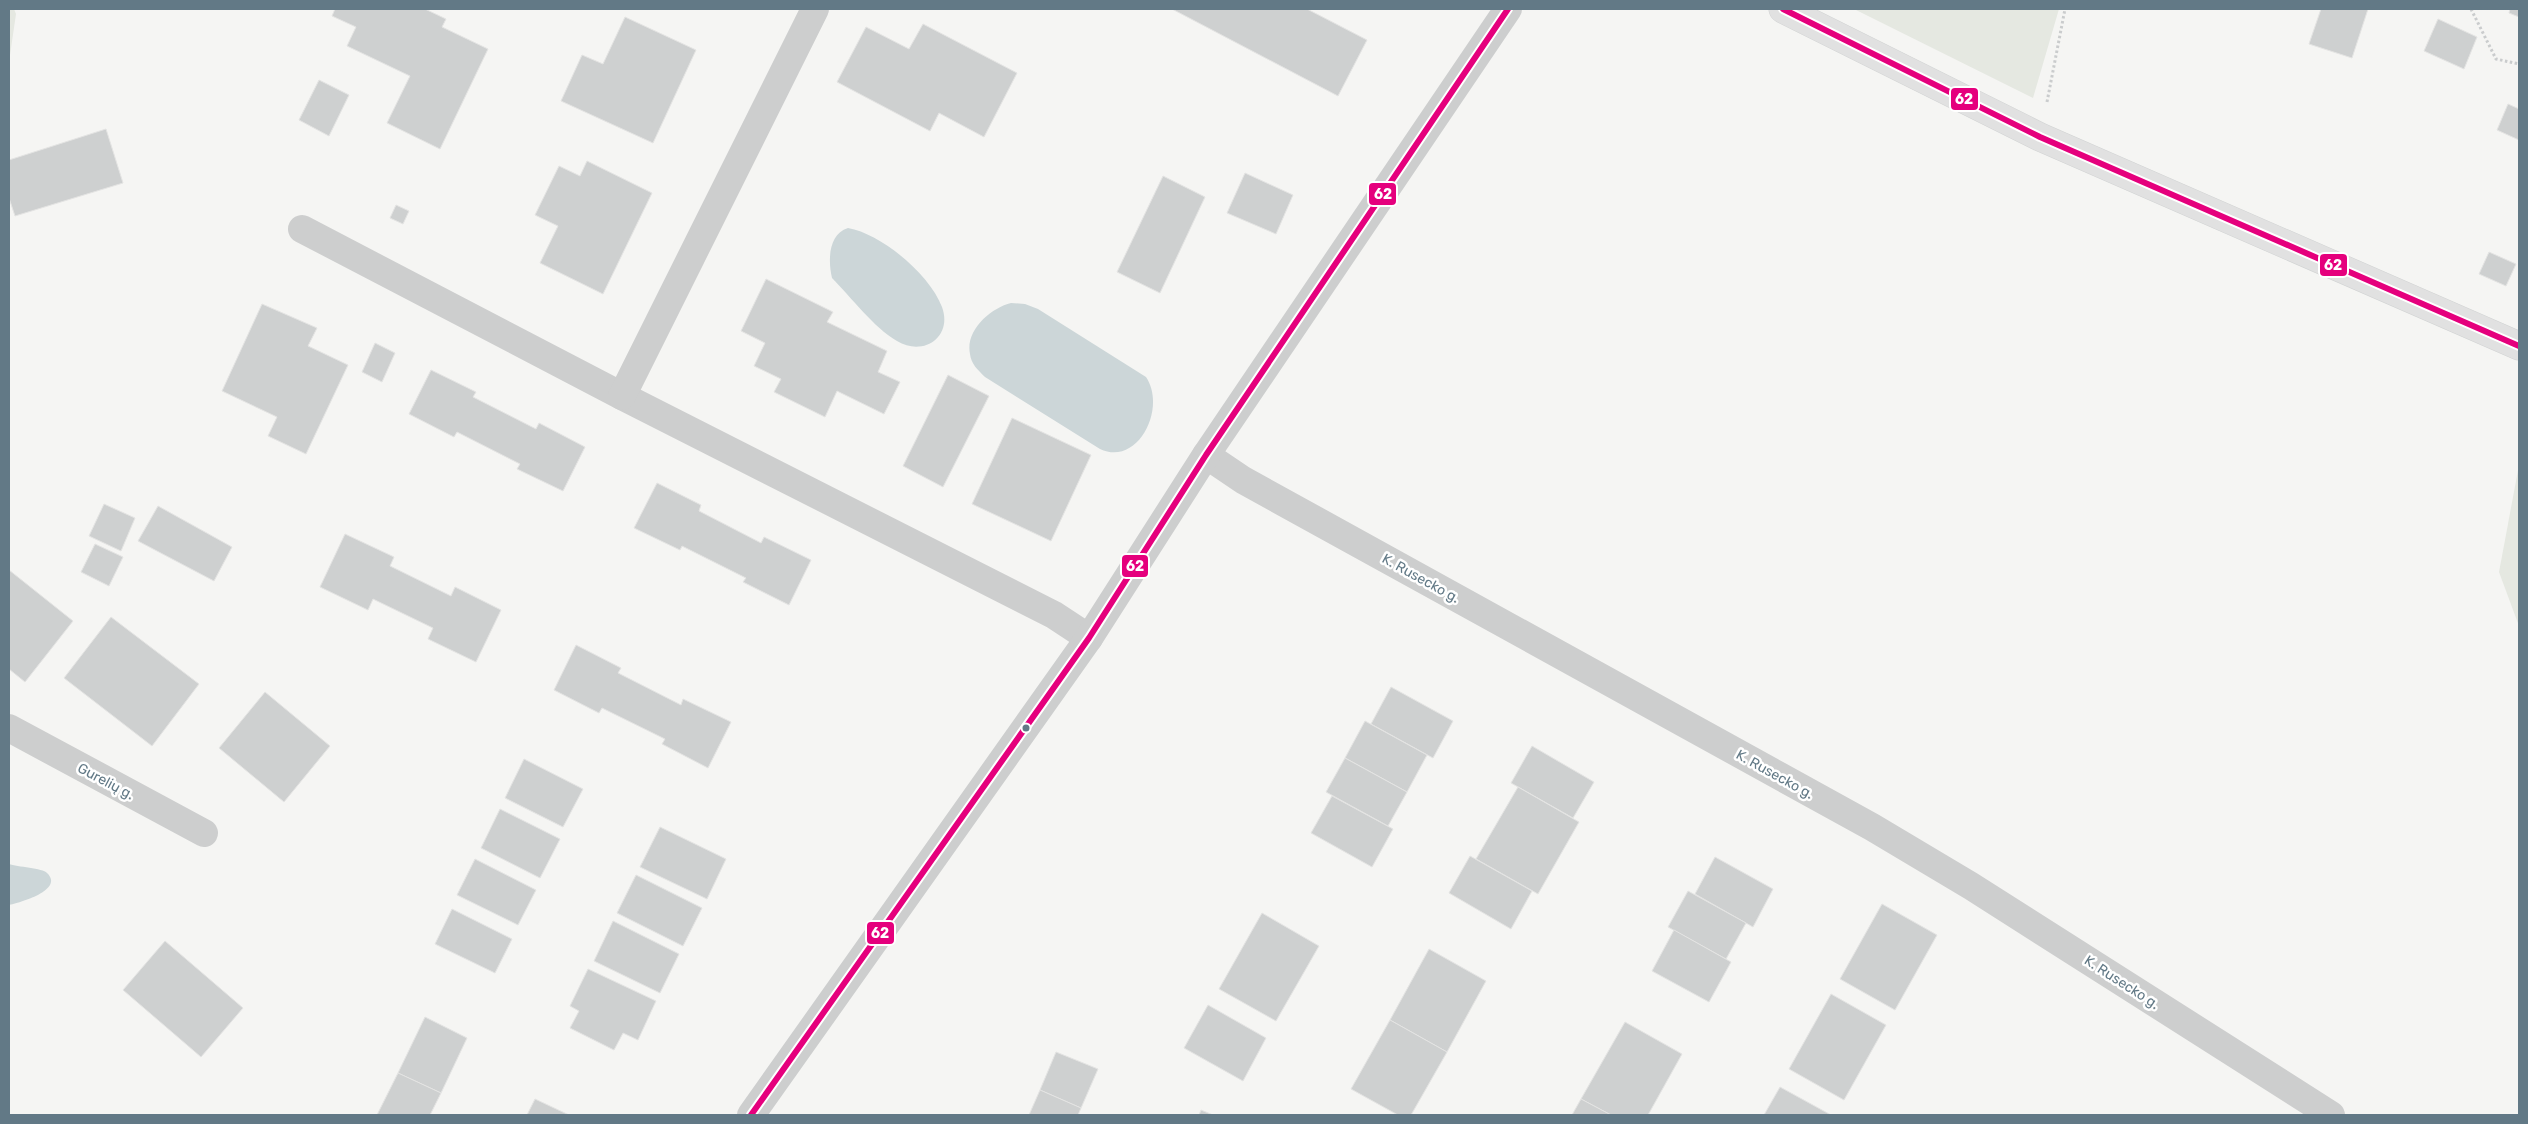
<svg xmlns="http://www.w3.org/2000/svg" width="2528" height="1124" viewBox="0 0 2528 1124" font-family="Rubik,sans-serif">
  <rect width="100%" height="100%" fill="#f5f5f3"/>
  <g fill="#e5e8e1">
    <path d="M9,9H14L16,14L9,62Z"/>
    <path d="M1854,9H2059L2033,98Z"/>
    <path d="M2519,465V626L2499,572Z"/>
  </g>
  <g fill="#ccd6d8">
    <path d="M848,228C882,234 930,275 942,307C953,337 923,357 897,341C874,328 851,297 832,278C828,261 828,234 848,228Z"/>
    <path d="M1011,303L1025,304L1038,309L1146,377C1167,408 1138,467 1100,449L985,377C978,370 971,364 970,354C965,330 991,308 1011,303Z"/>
    <path d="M9,864C17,867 43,868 47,873C65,890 19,903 9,905Z"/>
  </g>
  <g fill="#ced0d0" stroke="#e4e4e3">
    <path d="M335,9H425L446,19L442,27L488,49L440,149L387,123L410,76L347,46L356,27L332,16Z"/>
    <path d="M1172,9H1307L1367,40L1338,96Z"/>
    <path d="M2321,9H2368L2352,58L2309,44Z"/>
    <path d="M2510,9H2519V17L2509,13Z"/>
    <path d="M625,17L696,50L653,143L561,101L582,55L603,64Z"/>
    <path d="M2438,19L2477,37L2464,69L2424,51Z"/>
    <path d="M923,24L1017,73L984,137L939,113L930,131L837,82L866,27L909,49Z"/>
    <path d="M319,80L349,95L329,136L299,120Z"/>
    <path d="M2508,104L2519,109V140L2497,130Z"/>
    <path d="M106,129L123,183L15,216L9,198V160Z"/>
    <path d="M587,161L652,193L603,294L540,263L558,226L535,215L559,166L580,176Z"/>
    <path d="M1245,173L1293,195L1276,234L1227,213Z"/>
    <path d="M1163,176L1205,197L1160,293L1117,272Z"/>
    <path d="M396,205L409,211L403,224L390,218Z"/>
    <path d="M2489,252L2516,264L2506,286L2479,274Z"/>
    <path d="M766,279L833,312L827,322L887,351L878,372L900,382L884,414L837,391L825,417L774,392L781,379L754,366L765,343L741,331Z"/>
    <path d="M262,304L317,328L308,346L348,365L306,454L268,436L277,417L222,391Z"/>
    <path d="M375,343L395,353L382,382L362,372Z"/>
    <path d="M431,370L476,392L473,397L536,429L539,423L585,447L563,491L517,469L520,464L457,432L454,437L409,414Z"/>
    <path d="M948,375L989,396L943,487L903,466Z"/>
    <path d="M1012,418L1091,455L1051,541L972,504Z"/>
    <path d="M657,483L701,505L699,511L761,543L764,537L811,560L789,605L743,582L746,578L682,546L680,550L634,528Z"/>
    <path d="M104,504L135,518L121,551L89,536Z"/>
    <path d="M158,506L232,547L214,581L138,541Z"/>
    <path d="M345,534L394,557L390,566L451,596L455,587L501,610L476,662L428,639L433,628L373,599L368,610L320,587Z"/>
    <path d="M95,544L123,557L109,586L81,572Z"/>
    <path d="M9,570L73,621L25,682L9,669Z"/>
    <path d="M111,617L199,684L152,746L64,678Z"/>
    <path d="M576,645L621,668L618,673L681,705L683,699L731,722L708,768L662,744L665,739L602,708L599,713L554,690Z"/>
    <path d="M1391,687L1453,721L1433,758L1371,724Z"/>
    <path d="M265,692L330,746L284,802L219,748Z"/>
    <path d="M1365,721L1427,755L1407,792L1345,758Z"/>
    <path d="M1532,746L1594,782L1573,818L1511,783Z"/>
    <path d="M1345,758L1407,792L1388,826L1326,792Z"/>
    <path d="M524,759L583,789L563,827L505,798Z"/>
    <path d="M1518,787L1579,822L1538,894L1476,859Z"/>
    <path d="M1332,796L1393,829L1372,867L1311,833Z"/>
    <path d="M500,809L560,839L540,878L481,848Z"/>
    <path d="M660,827L726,859L707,899L640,867Z"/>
    <path d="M1470,856L1532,891L1511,929L1449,893Z"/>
    <path d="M1715,857L1773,889L1753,927L1695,894Z"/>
    <path d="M475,859L536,890L518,925L457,895Z"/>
    <path d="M636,875L702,908L683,946L617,913Z"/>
    <path d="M1688,891L1746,923L1726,959L1668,927Z"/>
    <path d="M1882,904L1937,935L1895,1010L1840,979Z"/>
    <path d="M452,909L512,939L495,973L435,944Z"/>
    <path d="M1262,913L1319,946L1276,1021L1219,989Z"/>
    <path d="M613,921L679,954L660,993L594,961Z"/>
    <path d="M1674,930L1731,962L1709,1002L1652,971Z"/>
    <path d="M165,941L243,1008L201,1057L123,990Z"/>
    <path d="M1429,949L1486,981L1447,1052L1390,1020Z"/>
    <path d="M588,969L656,1001L638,1040L623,1033L614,1050L570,1028L579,1011L570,1006Z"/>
    <path d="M1831,994L1886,1025L1844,1100L1789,1069Z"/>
    <path d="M1208,1005L1266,1038L1243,1081L1184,1048Z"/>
    <path d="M425,1017L467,1038L441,1093L398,1073Z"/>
    <path d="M1390,1020L1447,1052L1411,1115H1398L1351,1089Z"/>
    <path d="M1625,1022L1682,1054L1648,1115H1611L1581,1099Z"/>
    <path d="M1056,1052L1098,1069L1081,1108L1040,1090Z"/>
    <path d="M398,1073L441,1093L430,1115H377Z"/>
    <path d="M1780,1087L1831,1115H1764Z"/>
    <path d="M1040,1090L1081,1108L1078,1115H1029Z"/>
    <path d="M535,1099L569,1115H527Z"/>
    <path d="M1581,1099L1611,1115H1572Z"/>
    <path d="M1201,1110L1213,1115H1199Z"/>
  </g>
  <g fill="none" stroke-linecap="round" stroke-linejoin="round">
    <g stroke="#d1d3d3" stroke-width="29">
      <path id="secondary" d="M1783,9L2040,137L2519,346"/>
    </g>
    <g stroke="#cacccd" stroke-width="3" stroke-dasharray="2.5 2.5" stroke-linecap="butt">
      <path d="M2471,9L2496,59L2519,64"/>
      <path d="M2047,102L2065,9"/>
    </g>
    <g stroke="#cdcece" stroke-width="28">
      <path d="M302,229L622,396L1054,615L1089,638"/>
      <path d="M622,396L815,9"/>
      <path d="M1206,455L1243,480L1872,827L1971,886L2331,1115"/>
      <path d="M9,728L204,833"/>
      <path d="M751,1115L1089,638L1206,455L1508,9"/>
    </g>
    <use href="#secondary" stroke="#e1e1e1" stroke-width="28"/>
    <g stroke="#fff" stroke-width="10">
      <g id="bus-1">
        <path d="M1783,9L2040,137L2519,346"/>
        <path d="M751,1115L1089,638L1206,455L1508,9"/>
      </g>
    </g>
    <use href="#bus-1" stroke="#e5007d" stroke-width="6"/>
  </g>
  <circle fill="#627986" stroke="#fff" stroke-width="2" cx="1026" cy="728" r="4.5"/>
  <g text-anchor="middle" stroke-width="5" stroke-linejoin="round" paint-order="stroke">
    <g font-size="14" fill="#627986" stroke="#fff">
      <text transform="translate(1421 578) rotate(29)" y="5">K. Rusecko g.</text>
      <text transform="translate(1775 774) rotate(29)" y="5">K. Rusecko g.</text>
      <text transform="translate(106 781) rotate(28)" y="5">Gurelių g.</text>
      <text transform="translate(2122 982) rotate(33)" y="5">K. Rusecko g.</text>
    </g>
  </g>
  <g stroke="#fff" stroke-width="2">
    <rect x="1950" y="87" width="29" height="24" rx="5" fill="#e5007d"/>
    <rect x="1368" y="182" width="29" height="24" rx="5" fill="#e5007d"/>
    <rect x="2319" y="253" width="29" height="24" rx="5" fill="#e5007d"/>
    <rect x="1121" y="554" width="28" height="24" rx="5" fill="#e5007d"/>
    <rect x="866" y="921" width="29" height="24" rx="5" fill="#e5007d"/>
  </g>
  <g font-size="14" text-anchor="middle" font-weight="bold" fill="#fff">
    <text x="1964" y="104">62</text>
    <text x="1383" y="199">62</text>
    <text x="2333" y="270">62</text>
    <text x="1135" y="571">62</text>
    <text x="880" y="938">62</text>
  </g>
  <rect width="2528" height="1124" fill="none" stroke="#627986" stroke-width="20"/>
</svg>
